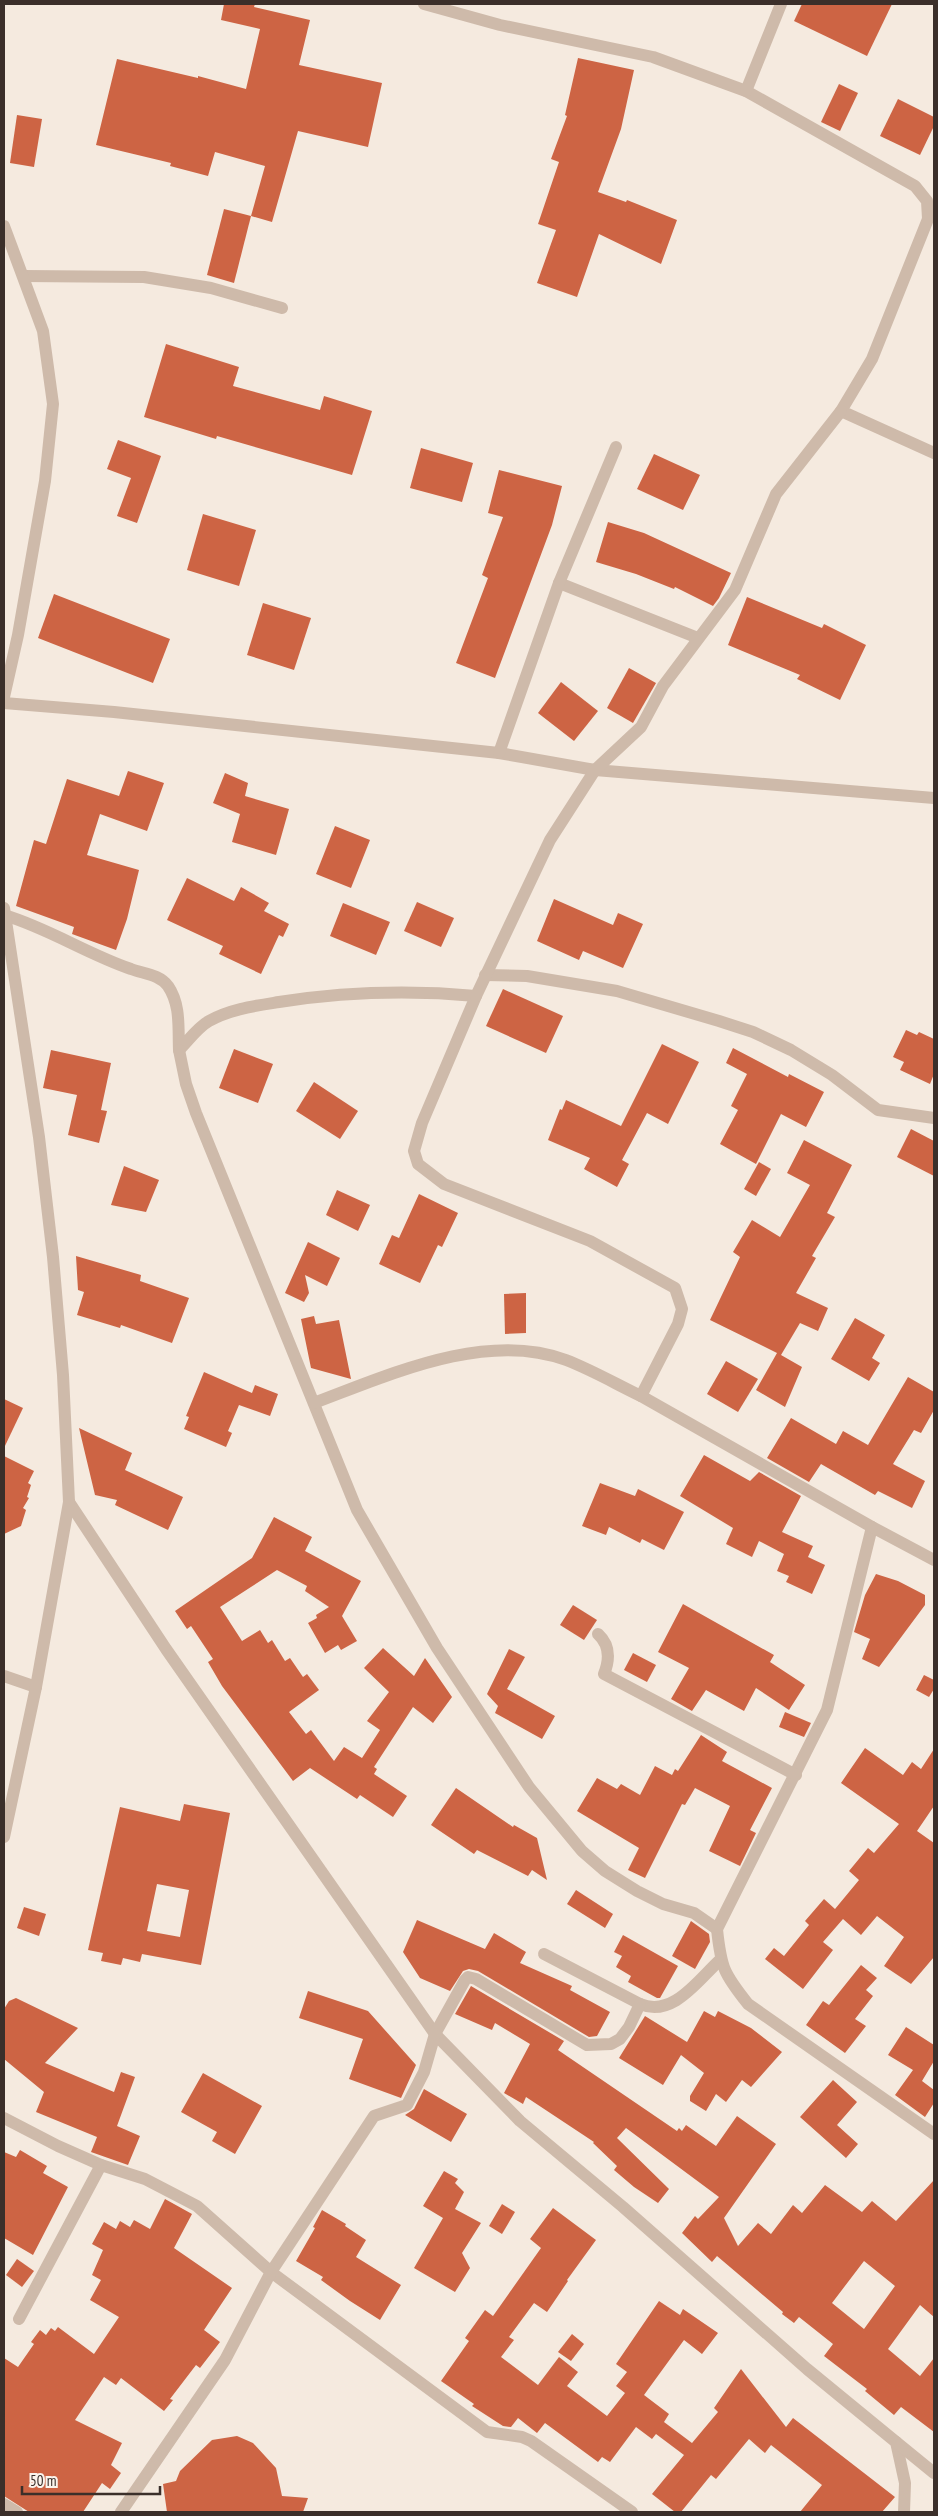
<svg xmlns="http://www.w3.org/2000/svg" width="938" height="2516" viewBox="0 0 938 2516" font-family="'PT Sans Narrow',sans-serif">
  <rect width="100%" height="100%" fill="#f5eadf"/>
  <g fill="#cd6444" fill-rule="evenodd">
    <path d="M224,4H255L254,7L310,20L299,65L382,83L368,147L298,131L272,222L251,216L265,166L215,152L208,176L170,166L171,163L96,145L117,59L198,78V76L246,89L260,29L221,20Z"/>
    <path d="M802,4H892L867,56L794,21Z"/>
    <path d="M578,58L634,70L621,129L598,192L626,202L627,200L677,220L661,264L599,234L577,297L537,283L556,230L538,224L559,162L551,159L567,116L565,115Z"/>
    <path d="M839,84L858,93L840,131L821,122Z"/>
    <path d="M898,99L934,117V126L920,155L880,136Z"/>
    <path d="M17,115L42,119L34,167L10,163Z"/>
    <path d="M224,209L251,216L234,283L207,275Z"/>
    <path d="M166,344L239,367L233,386L320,410L324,396L372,411L352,475L217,436L216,439L144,417Z"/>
    <path d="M118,440L161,456L137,523L117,516L131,478L107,469Z"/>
    <path d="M421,448L473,463L462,502L410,488Z"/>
    <path d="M654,454L700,475L683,510L637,489Z"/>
    <path d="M499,470L562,486L552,525L495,678L456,663L488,578L482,575L503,517L488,513Z"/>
    <path d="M203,514L256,530L239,586L187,570Z"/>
    <path d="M608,522L644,533L731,573L719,598L713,606L675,587L674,589L636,574L596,562Z"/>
    <path d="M54,594L170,639L153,683L38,638Z"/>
    <path d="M747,597L822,628L824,624L866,645L840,700L797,679L800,675L728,645Z"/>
    <path d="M263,603L311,618L294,670L247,655Z"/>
    <path d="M629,668L656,683L633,723L607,708Z"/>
    <path d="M561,682L598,711L574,741L538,713Z"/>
    <path d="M128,771L164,783L147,831L100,814L87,855L139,870L127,919L116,950L72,934L74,927L16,906L34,840L46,844L67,779L119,796Z"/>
    <path d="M225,773L248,783L245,796L289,809L276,855L232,842L240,814L213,803Z"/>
    <path d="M335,826L370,840L351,888L316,874Z"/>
    <path d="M187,878L234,901L241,887L269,903L264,911L289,924L283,937L279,935L261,974L219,954L223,946L167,920Z"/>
    <path d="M554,899L613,925L618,913L643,924L623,968L583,951L579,960L537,941Z"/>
    <path d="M417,902L454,918L441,947L404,931Z"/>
    <path d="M343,903L390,922L376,955L330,936Z"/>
    <path d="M503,989L563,1016L546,1053L486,1026Z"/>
    <path d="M906,1030L917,1035L919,1032L934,1039V1074L930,1084L900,1070L904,1062L893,1057Z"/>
    <path d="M662,1044L699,1062L668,1124L647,1113L622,1160L629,1164L617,1187L584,1169L590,1158L548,1140L560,1109L562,1110L566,1100L621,1126Z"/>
    <path d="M733,1048L788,1077L789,1074L824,1092L806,1127L781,1114L756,1164L720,1144L738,1110L731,1106L747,1074L726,1063Z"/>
    <path d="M234,1049L273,1064L258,1103L219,1088Z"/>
    <path d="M51,1050L111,1063L101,1110L107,1111L99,1143L68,1135L77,1095L43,1088Z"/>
    <path d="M314,1082L358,1111L340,1139L296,1111Z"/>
    <path d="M911,1129L934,1141V1176L897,1157Z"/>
    <path d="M804,1140L852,1165L827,1213L835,1217L812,1256L816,1258L796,1293L828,1308L818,1331L800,1323L781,1355L802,1367L785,1407L756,1390L777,1353L710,1320L740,1257L733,1252L752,1220L780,1237L810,1185L787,1173Z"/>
    <path d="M759,1162L771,1169L756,1196L744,1189Z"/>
    <path d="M124,1166L159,1180L146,1212L111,1205Z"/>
    <path d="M337,1190L370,1205L358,1231L326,1215Z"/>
    <path d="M419,1194L458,1213L442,1247L438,1245L420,1283L379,1264L392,1235L399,1238Z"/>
    <path d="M308,1242L340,1258L327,1286L305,1275L309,1293L304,1302L285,1293Z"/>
    <path d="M76,1256L141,1275L140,1281L189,1298L172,1343L121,1325L120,1328L77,1315L84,1292L78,1290Z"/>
    <path d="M526,1293V1333L505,1334L504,1294Z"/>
    <path d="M314,1316L316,1324L339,1320L351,1379L311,1368L301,1319Z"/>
    <path d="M855,1318L885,1335L872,1358L880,1363L869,1381L831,1359Z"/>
    <path d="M726,1361L758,1379L738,1412L707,1394Z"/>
    <path d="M204,1372L252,1393L255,1385L278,1394L270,1416L239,1405L228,1431L232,1433L226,1447L184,1429L189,1417L186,1416Z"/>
    <path d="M908,1377L934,1392V1410L921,1433L914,1430L893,1464L925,1481L912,1508L878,1491L875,1495L821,1464L809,1482L767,1458L791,1418L836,1444L843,1431L868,1445Z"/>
    <path d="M4,1399L23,1408L4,1448Z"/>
    <path d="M79,1428L132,1453L125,1470L183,1497L168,1530L115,1505L117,1500L95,1495Z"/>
    <path d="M704,1455L750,1481L759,1472L801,1496L782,1532L813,1546L808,1557L825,1565L812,1594L786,1582L789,1576L777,1571L784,1554L759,1541L752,1557L726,1544L733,1528L680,1496Z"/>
    <path d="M4,1456L34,1471L28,1483L31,1485L27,1497L29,1498L23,1508L26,1510L21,1526L4,1534Z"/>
    <path d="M600,1483L635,1496L638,1489L684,1512L664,1550L642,1539L640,1543L609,1527L606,1535L582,1526Z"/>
    <path d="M274,1517L312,1537L305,1551L361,1581L342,1616L357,1641L341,1650L338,1645L325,1653L308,1623L317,1618L316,1615L329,1607L305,1591L307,1586L277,1570L220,1607L242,1641L260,1630L268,1643L272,1640L285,1661L290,1658L303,1677L307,1674L319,1690L289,1712L306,1734L311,1730L334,1761L344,1747L362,1758L380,1730L367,1721L389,1692L364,1668L383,1648L414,1676L425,1658L452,1697L433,1723L413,1707L374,1767L377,1769L374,1774L407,1796L393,1817L360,1795L357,1799L310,1768L293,1781L222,1686L208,1662L213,1659L191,1626L187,1629L175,1611L252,1558Z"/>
    <path d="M876,1574L898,1581L925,1595V1605L879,1667L862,1659L870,1639L854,1632L865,1595Z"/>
    <path d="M683,1604L774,1655L770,1662L805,1685L789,1710L756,1688L744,1711L706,1690L692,1711L671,1699L689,1668L658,1652Z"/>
    <path d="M573,1605L597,1620L584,1640L560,1625Z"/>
    <path d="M509,1649L525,1657L507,1689L555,1716L542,1739L495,1713L498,1706L487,1694Z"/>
    <path d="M633,1653L656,1665L647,1682L624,1670Z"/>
    <path d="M924,1675L934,1680V1689L929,1697L916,1690Z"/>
    <path d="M785,1712L811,1723L804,1737L779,1727Z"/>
    <path d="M701,1735L727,1752L722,1761L772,1788L750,1830L756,1833L740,1866L709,1851L730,1806L695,1788L685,1805L682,1804L645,1878L628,1870L639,1848L577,1811L597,1778L617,1789L621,1784L640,1795L655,1766L672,1775L675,1769L678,1771Z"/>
    <path d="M865,1748L903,1775L912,1762L921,1769L934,1749V1806L917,1831L934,1843V1957L911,1984L884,1966L904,1937L877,1916L861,1935L843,1919L823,1942L833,1950L803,1989L765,1959L774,1948L784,1956L809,1925L805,1921L824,1899L835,1909L859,1880L849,1871L868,1848L874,1853L899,1824L841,1783Z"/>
    <path d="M456,1788L513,1827L514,1825L537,1838L547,1880L532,1870L528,1876L477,1850L474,1854L431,1825Z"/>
    <path d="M184,1804L230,1813L201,1965L142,1954L140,1962L123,1958L121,1965L101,1961L103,1953L88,1950L120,1807L180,1821ZM157,1884L189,1890L180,1937L147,1931Z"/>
    <path d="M576,1890L613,1914L605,1928L567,1904Z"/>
    <path d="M24,1907L46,1914L39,1936L17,1928Z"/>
    <path d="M417,1920L485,1949L494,1933L526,1952L520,1963L572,1986L570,1990L610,2012L597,2036L589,2037L478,1971L469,1969L463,1971L450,1991L420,1978L403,1952Z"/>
    <path d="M691,1921L709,1934L710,1942L695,1969L672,1956Z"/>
    <path d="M623,1935L678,1966L660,1998H657L628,1982L631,1976L616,1967L622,1956L614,1952Z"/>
    <path d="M861,1965L877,1978L866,1990L873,1996L855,2019L866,2026L845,2053L806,2025L823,2001L829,2005Z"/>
    <path d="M471,1986L564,2041L558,2050L677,2131L679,2128L682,2131L686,2125L716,2146L737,2116L776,2144L724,2218L738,2246L758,2223L771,2234L793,2205L802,2213L825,2185L862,2212L872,2201L896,2221L934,2180V2317L920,2305L888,2349L920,2376L934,2358V2432L901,2407L894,2415L865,2391L867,2389L824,2356L833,2344L799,2317L794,2323L782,2314L783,2312L717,2256L712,2262L682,2233L695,2216L698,2219L719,2197L626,2128L617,2138L669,2189L658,2203L634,2187L614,2170L617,2166L593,2143L594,2142L526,2097L523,2104L504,2093L530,2044L495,2023L492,2030L455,2014ZM864,2261L895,2286L864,2329L832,2303Z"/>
    <path d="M308,1991L368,2011L416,2065L401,2098L349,2079L363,2039L299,2018Z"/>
    <path d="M16,1998L78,2028L45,2063L114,2092L121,2072L135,2077L117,2126L140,2136L128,2165L91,2152L97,2137L36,2112L44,2092L4,2059V2009L9,2001Z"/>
    <path d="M704,2011L715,2017L718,2011L751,2028L782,2052L751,2087L742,2080L726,2102L716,2094L706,2111L690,2101V2096L704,2073L681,2055L663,2085L619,2058L645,2016L687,2042Z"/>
    <path d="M906,2027L934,2045V2061L922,2081L934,2090V2103L925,2117L895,2095L913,2070L888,2055Z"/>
    <path d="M203,2073L262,2106L235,2154L212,2141L217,2132L181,2112Z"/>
    <path d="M833,2080L857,2102L837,2125L858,2144L846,2158L800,2117Z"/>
    <path d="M424,2089L467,2114L451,2142L405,2115L414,2109Z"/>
    <path d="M20,2150L47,2166L43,2173L68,2187L33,2255L4,2238V2152L16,2157Z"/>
    <path d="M444,2171L458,2179L455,2183L464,2192L455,2209L481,2223L462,2253L470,2268L455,2292L414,2268L443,2218L423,2206Z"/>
    <path d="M165,2199L192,2214L174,2248L232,2288L204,2330L220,2342L200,2368L196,2365L170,2399L173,2400L164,2411L121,2378L116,2385L104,2377L75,2420L122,2443L111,2465L121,2473L110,2489L102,2483L83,2512H29L4,2496V2358L18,2367L34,2344L31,2342L40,2330L46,2335L51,2328L55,2331L58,2327L94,2354L119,2317L90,2300L101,2280L92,2275L103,2250L92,2244L104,2222L116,2229L120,2221L130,2227L134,2220L150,2229Z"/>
    <path d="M502,2204L515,2212L502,2234L489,2226Z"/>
    <path d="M553,2208L596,2240L567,2280L568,2281L547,2312L534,2303L509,2337L514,2340L501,2357L538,2385L559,2357L578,2372L567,2386L607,2416L625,2393L616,2386L627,2372L616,2364L659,2301L680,2315L683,2309L718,2333L702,2354L684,2340L644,2395L669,2414L664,2422L692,2443L718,2412L714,2408L741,2369L786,2427L793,2418L895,2497L882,2512H800L822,2485L771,2445L765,2453L749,2439L716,2479L711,2475L681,2512H675L652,2494L684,2455L656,2434L652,2439L636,2427L610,2462L602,2457L598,2462L545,2423L537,2433L518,2418L511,2427L503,2426L472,2406L474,2404L441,2381L469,2341L465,2338L485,2310L493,2316L541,2248L530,2239Z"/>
    <path d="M322,2210L346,2224L345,2226L366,2240L356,2257L401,2285L380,2320L350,2301L321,2280L323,2277L296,2261L315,2228L313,2227Z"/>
    <path d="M17,2259L34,2271L22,2287L6,2275Z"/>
    <path d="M572,2334L584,2344L571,2361L558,2352Z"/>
    <path d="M237,2436L253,2443L276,2468L282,2496L308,2498L303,2512H167L163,2484L176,2481L180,2471L212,2440Z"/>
  </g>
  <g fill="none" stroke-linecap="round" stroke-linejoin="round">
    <g stroke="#cebaaa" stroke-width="12">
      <path d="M424,4L500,25L653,57L746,91L915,186L927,201L928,219L872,359L841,411L934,453"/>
      <path d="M746,91L781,4"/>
      <path d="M24,276L144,277L211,288L282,308"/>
      <path d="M559,583L698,638"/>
      <path d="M4,703L114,712L499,753L595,770L934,798"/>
      <path d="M499,753L559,583L616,447"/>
      <path d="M4,915C48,928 87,954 131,969C144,974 159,974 168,986C181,1005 178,1028 179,1050C188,1041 198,1027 209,1021C231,1009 254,1006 279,1002C344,992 410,990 476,996L422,1123L414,1151L418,1164L444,1184L590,1241L675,1288L682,1309L678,1324L641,1396L872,1527L827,1710L717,1929C721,1968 724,1974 748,2004L934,2134"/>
      <path d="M485,975L527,976L617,991L719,1021L753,1032L791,1050L832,1075L878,1110L934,1118"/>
      <path d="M476,996L550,840L595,770L641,727L663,686L735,590L776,494L841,411"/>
      <path d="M179,1050L186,1084L196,1113L357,1510L437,1648L529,1787L582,1851L605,1871L637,1891L663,1904L694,1913L717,1929"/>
      <path d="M314,1403C389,1375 486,1330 566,1360C592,1370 616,1384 641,1396"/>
      <path d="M69,1502L166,1649L435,2034L520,2121L623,2207L807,2369L896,2442L905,2483L904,2512"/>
      <path d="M872,1527L934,1560"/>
      <path d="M598,1634C610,1645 610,1659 604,1674L796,1775"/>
      <path d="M4,1676L36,1687"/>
      <path d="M544,1954L640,2004C673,2018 698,1980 720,1960"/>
      <path d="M4,2118L58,2146L101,2165L145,2179L197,2206L271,2272L487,2432L522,2437L531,2441L632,2512"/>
      <path d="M19,2319L101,2165"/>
      <path d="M896,2442L934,2473"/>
      <path d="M4,2504L17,2512"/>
      <path d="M121,2512L225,2360L271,2272L374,2116L407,2105L424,2072L435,2034L465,1980L468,1977L476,1979L587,2045L611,2044L620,2039L629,2027L640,2004"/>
    </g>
    <g stroke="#cebaaa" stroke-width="12">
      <path d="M4,226L43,331L53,404L45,481L18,635L4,697"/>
      <path d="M4,908L39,1137L53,1257L63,1375L69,1502L36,1687L4,1837"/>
    </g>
  </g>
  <rect width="938" height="2516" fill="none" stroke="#3b2f2a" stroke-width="10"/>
  <path d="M22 2486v8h138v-8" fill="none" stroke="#3b2f2a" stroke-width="2.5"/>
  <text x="30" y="2486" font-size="15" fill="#3b2f2a" stroke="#fbf4ec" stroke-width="4" paint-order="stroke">50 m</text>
</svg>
